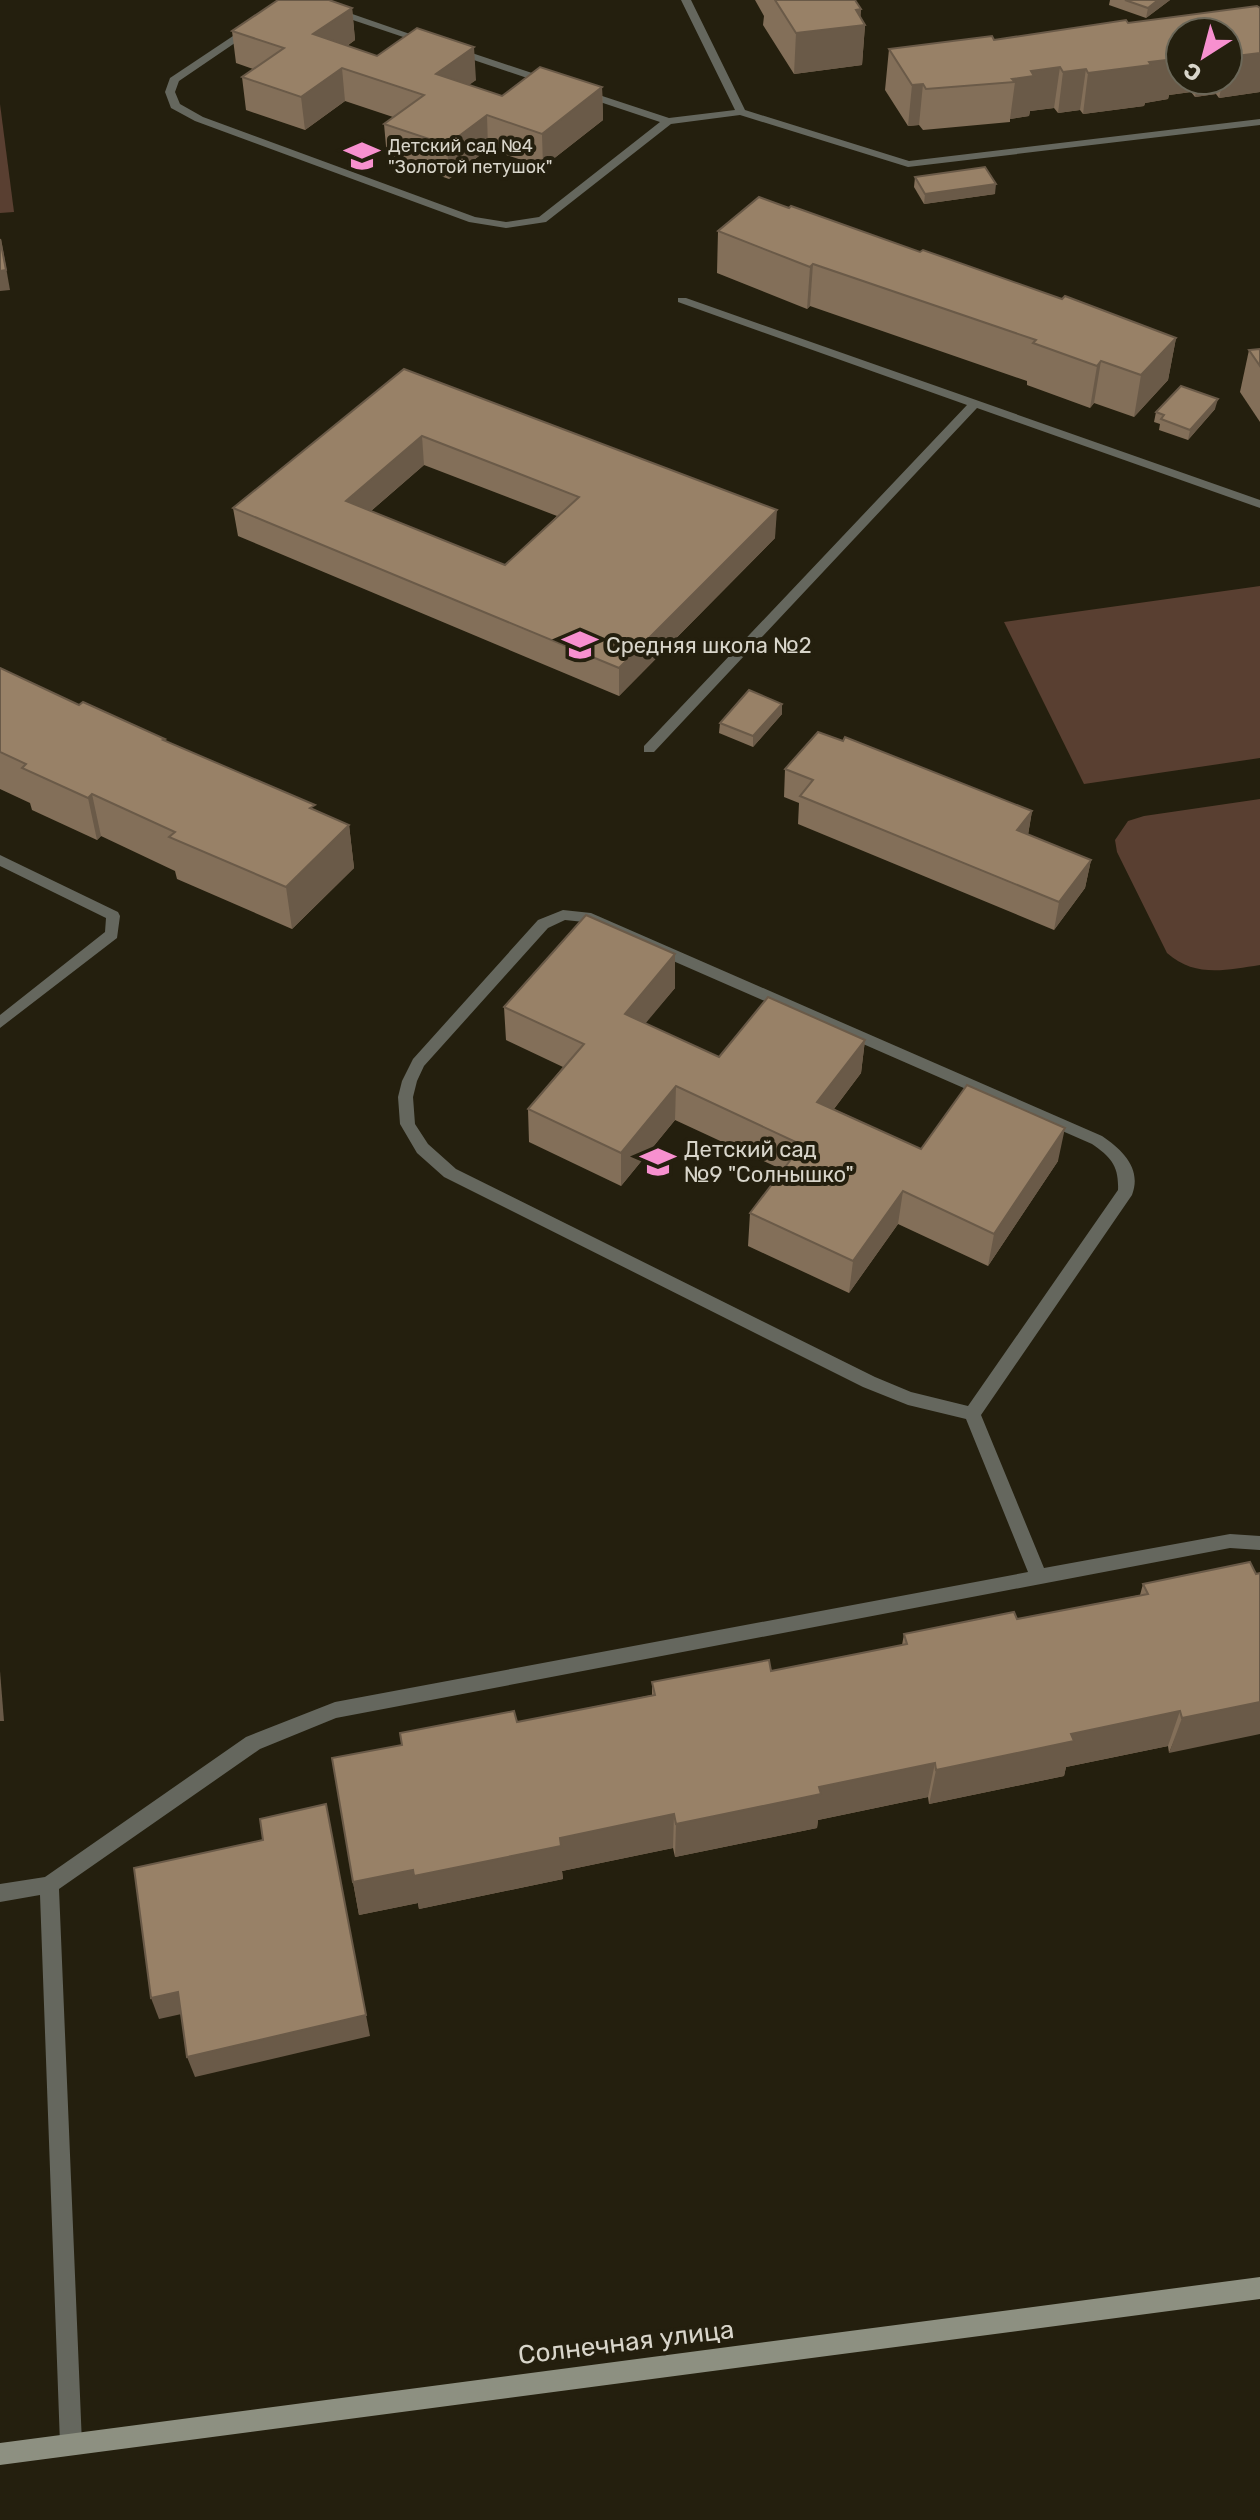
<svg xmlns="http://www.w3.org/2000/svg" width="1260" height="2520" viewBox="0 0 1260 2520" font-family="Rubik,sans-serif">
  <rect width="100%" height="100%" fill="#241f0e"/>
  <g fill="#593f31">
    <path d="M0,104L14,212L0,213Z"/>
    <path d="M1260,586V758L1084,784L1004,622Z"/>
    <path d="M1260,799V965C1226,970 1195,978 1167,953L1117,852L1115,840L1128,821L1144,816Z"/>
  </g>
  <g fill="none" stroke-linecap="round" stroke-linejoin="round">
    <g fill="#65675e" fill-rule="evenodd">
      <path d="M681,0H691L745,110L909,161L1260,119V125L908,167L740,115L671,124L546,222L506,228L469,222L195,121L171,108L165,92L170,78L248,26H254V30L179,81L175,92L180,104L203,117L475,217L506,222L539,217L660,122L579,95V91H587L669,118L735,110Z"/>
      <path d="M329,8H335L433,42L424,44L329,12Z"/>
      <path d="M454,47L553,80L554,82L545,84L450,52L449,50Z"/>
      <path d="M678,298H686L1260,500V508L977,408L654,752H644V746L967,405L678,302Z"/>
      <path d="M0,855L118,912L120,916L117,938L0,1028V1015L105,932L106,918L0,866Z"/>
      <path d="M563,910L591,913L1102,1136C1123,1150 1142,1169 1132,1195L981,1415L1044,1568L1230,1534L1260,1536V1550L1230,1548L336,1718L260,1749L59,1889L82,2444L79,2452L71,2455L63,2452L60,2444L40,1895L0,1902V1884L45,1877L246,1737L335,1702L1028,1572L966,1419L908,1405L863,1387L444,1177L417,1153L400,1124L398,1097L402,1081L413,1059L538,920ZM565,920L584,922L1092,1144C1111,1157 1119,1166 1118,1190L968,1406L911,1392L875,1377L456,1169L428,1144L415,1124L413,1097L417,1081L424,1066L548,928Z"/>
    </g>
    <path fill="#8d9081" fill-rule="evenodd" d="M1260,2277V2299L0,2465V2443Z"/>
  </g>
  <g fill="#836f59" fill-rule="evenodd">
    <path d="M755,0H855L861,9L860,17L865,25L862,65L794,74L763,25L764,16Z"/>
    <path d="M1110,0H1170L1146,18L1109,5Z"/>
    <path d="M352,8L355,40L347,46L377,56L476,80L468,85L502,96L602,87L603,120L543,167L488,149L449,179L387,157L384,124L393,117L345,101L305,130L246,110L242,77L253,69L236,63L232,31Z"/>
    <path d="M1260,8V92L1219,98L1216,94L1195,97L1191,92L1169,95L1168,99L1145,103L1144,106L1083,114L1080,110L1058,113L1054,108L1030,111L1029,116L1010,119V122L923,130L919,125L908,126L885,90L889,49L994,40ZM1180,32H1228V80H1180Z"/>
    <path d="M915,177L995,194L924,204L914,187Z"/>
    <path d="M718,231L920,252L1062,299L1176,338L1168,380L1134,417L1094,403L1090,408L1027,385V381L810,306L807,309L717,273Z"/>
    <path d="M1260,349V422L1240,392L1249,350Z"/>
    <path d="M404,369L775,538L619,696L238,536L233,508ZM424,465L557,516L505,565L371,511Z"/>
    <path d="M1215,409L1188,440L1159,430L1160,424L1154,422L1156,412Z"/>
    <path d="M0,668L79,705L165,739V742L349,825L354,868L292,929L177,879L175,871L101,836L97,840L32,810L30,803L0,789Z"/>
    <path d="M782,704V714L753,747L719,733L720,723Z"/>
    <path d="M785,769L1032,811L1028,835L1091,860L1085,888L1054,930L798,824L799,803L784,797Z"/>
    <path d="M675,954V988L645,1023L719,1057L865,1040L861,1073L834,1109L921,1149L1058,1161L988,1266L898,1224L849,1293L748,1246L750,1213L783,1170L675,1120L621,1186L529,1142L528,1109L563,1067L506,1040L504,1007Z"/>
    <path d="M1250,1562L1169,1753L1168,1746L1066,1767L1064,1776L929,1804L928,1797L818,1820L817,1828L675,1857L673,1848L562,1871L563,1879L419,1909L418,1903L359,1915L353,1882L517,1722L652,1695V1682L771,1671L902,1645L904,1634L1017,1619L1140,1595L1143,1584Z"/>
  </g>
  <g fill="#6a5a48">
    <path d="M1158,0H1170L1146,18L1148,8Z"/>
    <path d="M352,8L355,40L316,67L313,34Z"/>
    <path d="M861,9L860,26L865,25L862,65L794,74L796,33L856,10Z"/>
    <path d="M474,47L476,80L438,108L436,74Z"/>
    <path d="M1260,53V92L1219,98L1223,80H1228V57Z"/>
    <path d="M1180,54V80H1193L1191,92L1169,95L1168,99L1145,103L1144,106L1083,114L1088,73L1149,62L1172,55Z"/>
    <path d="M1060,67L1054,108L1030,111L1029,116L1010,119L1015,82L1012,79L1031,71Z"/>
    <path d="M342,68L345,101L305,130L301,97Z"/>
    <path d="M1086,69L1080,110L1058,113L1063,72Z"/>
    <path d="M1198,80H1219L1216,94L1195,97Z"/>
    <path d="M923,84L919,125L908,126L912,85Z"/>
    <path d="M602,87L603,120L543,167L542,134Z"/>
    <path d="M487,115L488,149L449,179L447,145Z"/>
    <path d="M996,184L995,194L924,204L925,194Z"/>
    <path d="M1,239L10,290L0,291V271Z"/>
    <path d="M813,264L810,306L807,309L810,267Z"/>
    <path d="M1176,338L1168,380L1134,417L1141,375Z"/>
    <path d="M1101,361L1094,403L1090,408L1097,366Z"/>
    <path d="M1218,399L1215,409L1188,440L1190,430Z"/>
    <path d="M422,436L424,465L349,530L346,501Z"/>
    <path d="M777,510L775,538L619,696V668Z"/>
    <path d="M782,704V714L753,747V736Z"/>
    <path d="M92,794L101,836L97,840L88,798Z"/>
    <path d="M1032,811L1027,840L1017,830Z"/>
    <path d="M349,825L354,868L292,929L286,887Z"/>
    <path d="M1091,860L1085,888L1054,930L1059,902Z"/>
    <path d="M675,954V988L625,1048V1014Z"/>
    <path d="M865,1040L861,1073L814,1135L817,1102Z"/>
    <path d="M676,1086L675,1120L621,1186V1153Z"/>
    <path d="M1065,1128L1058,1161L988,1266L994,1234Z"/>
    <path d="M903,1191L898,1224L849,1293L853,1261Z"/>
    <path d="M0,1671L4,1721H0Z"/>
    <path d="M1260,1702V1734L1169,1753L1182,1718Z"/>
    <path d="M1180,1711L1168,1746L1066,1767L1064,1776L929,1804L936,1770L1071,1734Z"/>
    <path d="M935,1763L928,1797L818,1820L817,1828L675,1857L676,1824L819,1787Z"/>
    <path d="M326,1804L370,2036L195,2077L187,2057Z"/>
    <path d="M674,1814L673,1848L562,1871L563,1879L419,1909L418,1903L359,1915L353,1882Z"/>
    <path d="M178,1992L186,2013L159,2019L151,1998Z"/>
  </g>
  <g fill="#988167" stroke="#6a5a48" stroke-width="2" fill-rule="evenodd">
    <path d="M278,0H329L352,8L313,34L377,56L417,28L474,47L436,74L502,96L540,67L602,87L542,134L487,115L447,145L384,124L424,95L342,68L301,97L242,77L284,48L232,31Z"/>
    <path d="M775,0H855L861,9L856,10L865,25L796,33Z"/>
    <path d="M1125,0H1158L1148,8Z"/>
    <path d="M1257,6L1260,8V53L1228,57V32H1180V54L1172,55L1175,59L1149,62L1151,65L1088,73L1086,69L1063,72L1060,67L1031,71L1034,76L1012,79L1015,82L926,89L923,84L912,85L889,49L992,36L994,40L1126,20L1128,23Z"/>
    <path d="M985,167L996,184L925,194L915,177Z"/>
    <path d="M759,197L789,208L791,206L920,252L923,250L1062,299L1065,296L1176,338L1141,375L1101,361L1097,366L1033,343L1036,340L813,264L810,267L718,231Z"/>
    <path d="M0,239L6,270L0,271Z"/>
    <path d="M1260,349V366L1249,350Z"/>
    <path d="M404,369L777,510L619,668L233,508ZM422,436L579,497L505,565L346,501Z"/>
    <path d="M1181,386L1218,399L1190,430L1161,419L1164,415L1156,412Z"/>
    <path d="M0,668L79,705L83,702L165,739L163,740L315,805L310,808L349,825L286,887L169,837L175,832L92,794L88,798L22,768L26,764L0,752Z"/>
    <path d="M749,690L782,704L753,736L720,723Z"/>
    <path d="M818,732L843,741L845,737L1032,811L1017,830L1091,860L1059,902L800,796L813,780L785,769Z"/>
    <path d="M586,915L675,954L625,1014L719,1057L768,997L865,1040L817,1102L921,1149L967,1085L1065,1128L994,1234L903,1191L853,1261L750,1213L802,1145L676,1086L621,1153L528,1109L584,1044L504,1007Z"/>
    <path d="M1250,1562L1256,1574L1260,1573V1702L1182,1718L1180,1711L1071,1734L1074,1741L936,1770L935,1763L819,1787L821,1794L676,1824L674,1814L560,1838L561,1846L414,1876L413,1870L353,1882L332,1758L402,1745L400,1733L514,1711L517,1722L655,1695L652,1682L769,1660L771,1671L907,1644L904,1634L1014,1612L1017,1619L1148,1594L1143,1584Z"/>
    <path d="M326,1804L366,2015L187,2057L178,1992L151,1998L134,1868L263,1840L260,1819Z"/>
  </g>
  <defs>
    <g id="school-bare" transform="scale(2.76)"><path d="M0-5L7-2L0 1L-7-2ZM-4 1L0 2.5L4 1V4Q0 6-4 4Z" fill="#f790cf" stroke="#241f0e" stroke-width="2.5" paint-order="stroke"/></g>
  </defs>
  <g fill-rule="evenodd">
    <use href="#school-bare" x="362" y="156"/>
    <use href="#school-bare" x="580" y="645"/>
    <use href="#school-bare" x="658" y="1162"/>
  </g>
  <g text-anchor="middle" stroke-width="8" stroke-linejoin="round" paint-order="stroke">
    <g font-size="18" fill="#d8d5ca" stroke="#241f0e" text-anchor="start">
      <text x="388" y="152">Детский сад №4<tspan x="388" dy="21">"Золотой петушок"</tspan></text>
    </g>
    <g font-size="22" fill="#d8d5ca" stroke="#241f0e" text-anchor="start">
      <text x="606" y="653">Средняя школа №2</text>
      <text x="684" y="1157">Детский сад<tspan x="684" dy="25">№9 "Солнышко"</tspan></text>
    </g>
    <g font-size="26" fill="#d8d5ca" stroke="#241f0e">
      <text transform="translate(626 2342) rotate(-7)" y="9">Солнечная улица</text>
    </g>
  </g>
  <g transform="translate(1204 56) rotate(216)"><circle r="38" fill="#241f0e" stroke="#6c6859" stroke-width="2"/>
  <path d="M0-6L14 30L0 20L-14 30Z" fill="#f790cf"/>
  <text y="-12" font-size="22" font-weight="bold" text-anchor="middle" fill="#d8d5ca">С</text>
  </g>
</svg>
